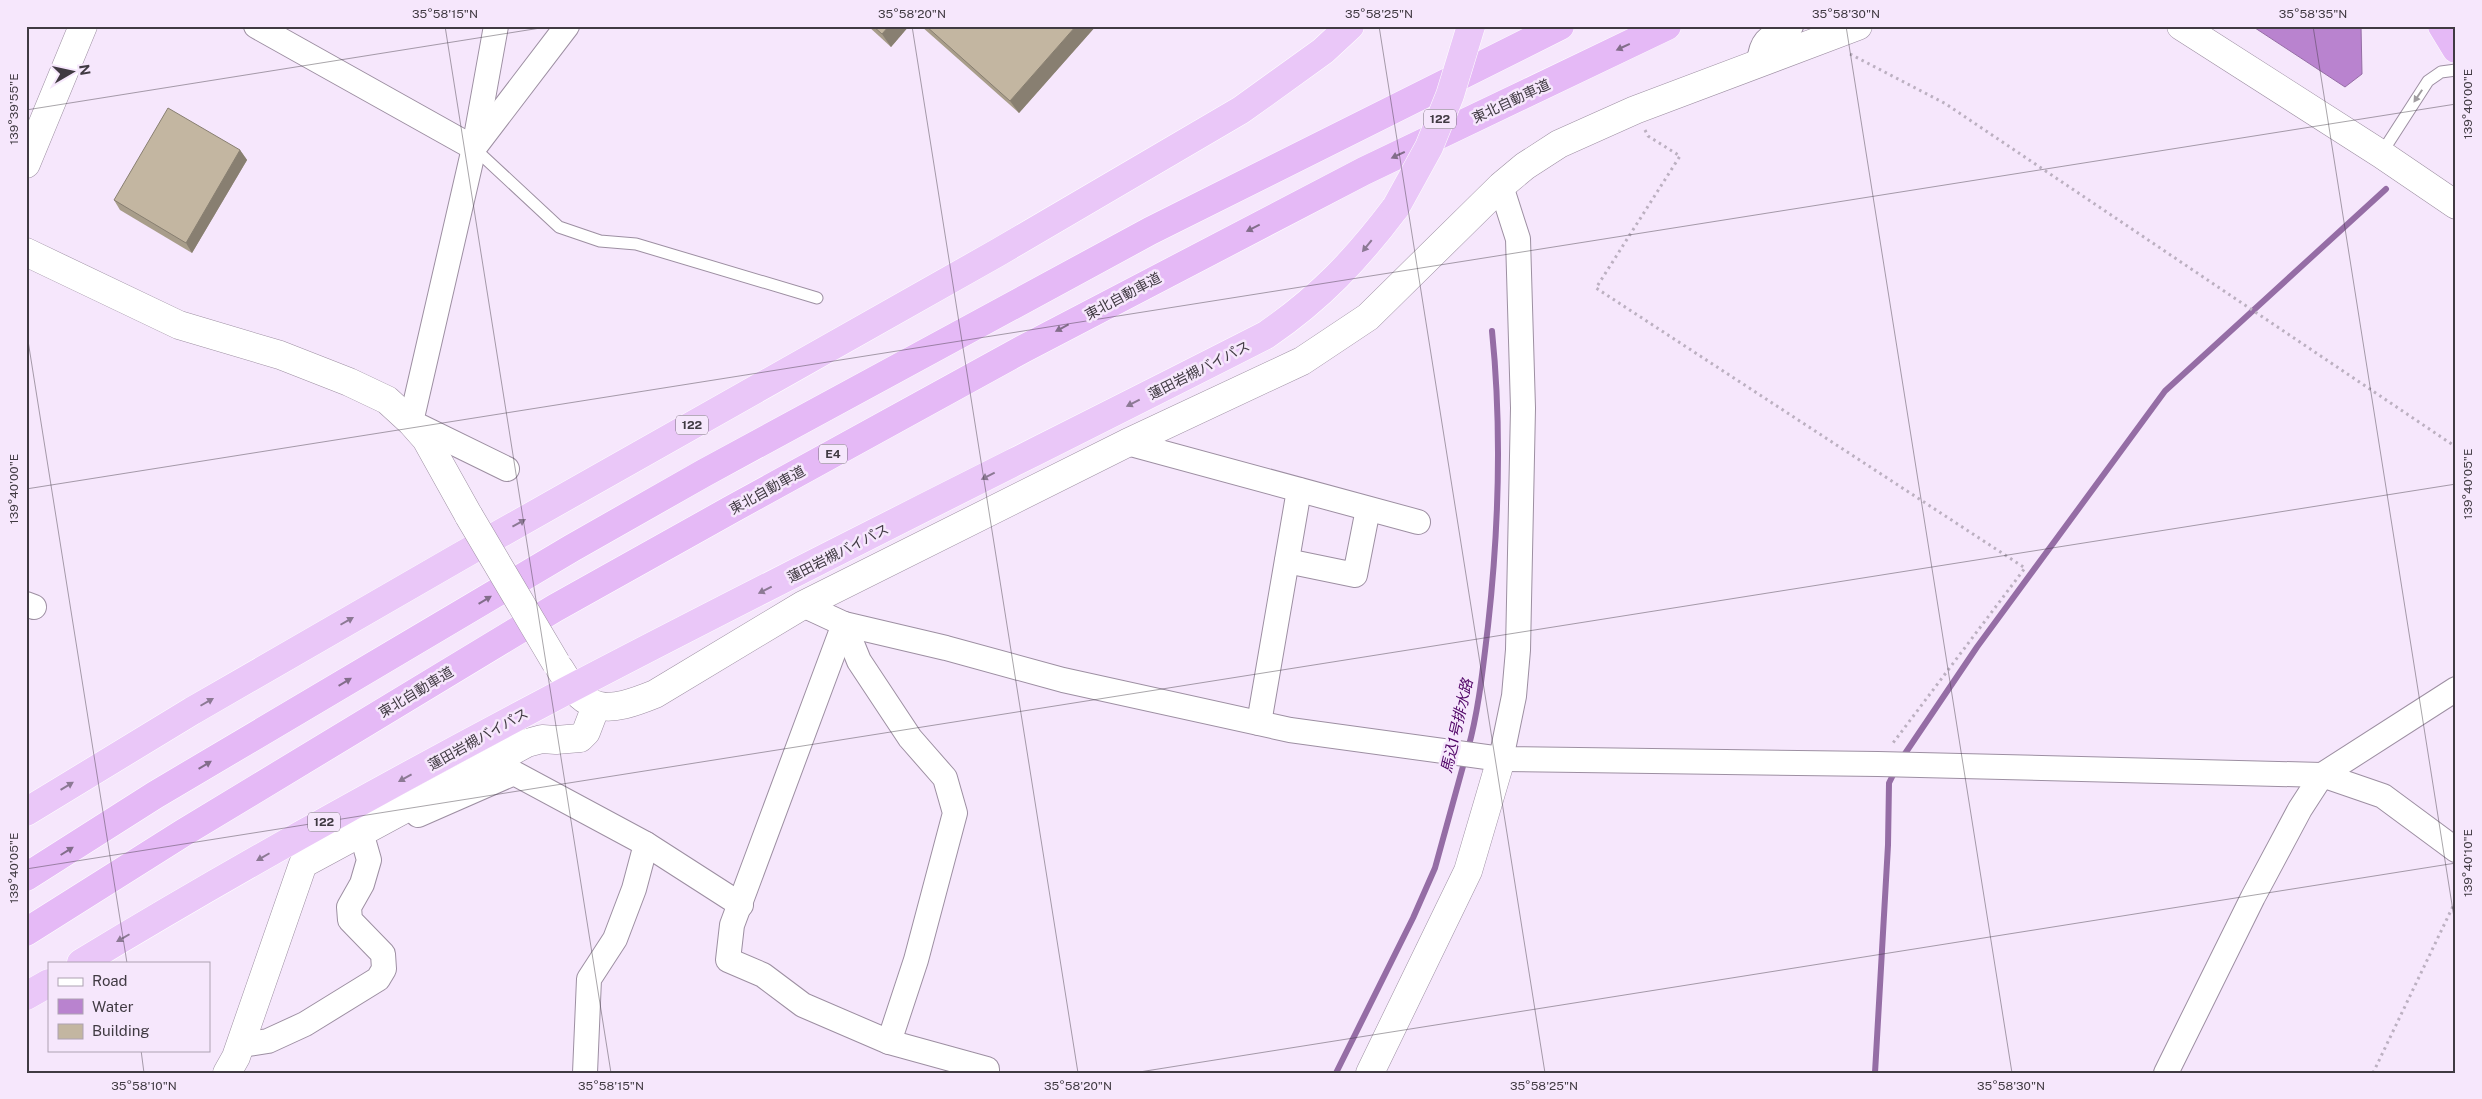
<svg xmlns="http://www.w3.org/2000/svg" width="2482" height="1099" viewBox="0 0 2482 1099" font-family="'Public Sans','Noto Sans JP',sans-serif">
  <rect width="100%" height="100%" fill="#f6e7fc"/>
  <path fill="#b983cf" stroke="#956da5" d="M2252,26H2361L2362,74L2345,87Z"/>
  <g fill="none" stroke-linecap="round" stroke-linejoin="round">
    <g stroke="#956da5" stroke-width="6">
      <path d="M1468,749C1479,709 1483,667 1488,626C1499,527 1502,429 1492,331"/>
      <path d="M1900,761L1977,647L2165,391L2386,189"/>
      <path d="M1336,1073L1413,918L1435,868L1465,759"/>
      <path d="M1875,1073L1888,845L1889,783L1896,769"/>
    </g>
    <g stroke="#9d8fa2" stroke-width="13">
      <g id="service">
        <path d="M474,148L559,227L600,241L636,244L817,298"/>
        <path d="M2381,154L2428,81L2441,72L2456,70"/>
      </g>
    </g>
    <g stroke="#9d8fa2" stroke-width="26">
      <g id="minor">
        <path d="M256,26L474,148"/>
        <path d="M496,26L474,148L411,422L507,469"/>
        <path d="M1759,63C1761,38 1770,37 1791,26"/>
        <path d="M477,144L567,26"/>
        <path d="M1127,443L1418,522"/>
        <path d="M1287,561L1355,575L1368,509"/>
        <path d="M26,604L34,607"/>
        <path d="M803,605L844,624L946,648L1063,680L1290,730L1501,759L1878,764L2322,775L2383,796L2456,850"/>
        <path d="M844,624L859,661L910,738L945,778L955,813L916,960L889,1042L987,1069V1073"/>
        <path d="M844,624L732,925L728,960L763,975L803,1005L889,1042"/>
        <path d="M1259,723L1299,490"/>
        <path d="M1501,759L1514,696L1518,650L1523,408L1518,239L1501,186"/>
        <path d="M418,815L514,773L646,844L634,889L615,939L589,979L585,1073"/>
        <path d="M646,844L741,905"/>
        <path d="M241,1045L268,1041L305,1024L378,979L384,969L383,954L350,920L349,907L362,884L369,860L361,832"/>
        <path d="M2166,1073L2253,897L2300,809L2322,775L2456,689"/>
      </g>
    </g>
    <g stroke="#9d8fa2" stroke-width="29">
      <g id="tertiary">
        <path d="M2181,26L2381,154L2456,205"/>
        <path d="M26,164L83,26"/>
        <path d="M26,252L179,325L280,355L349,382L387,400L411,422L426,439L469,516"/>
        <path d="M560,669C587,715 608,713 655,694L803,605L1127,443L1302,361L1368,317L1501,186L1525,166L1559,144L1635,110L1858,26"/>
        <path d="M227,1073L236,1057L303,864L527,743L542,739L556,740L580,738L586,732L596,706"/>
        <path d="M1370,1073L1468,871L1501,759"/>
      </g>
    </g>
    <g stroke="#fff" stroke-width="29">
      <g id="trunk">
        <path d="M26,812L192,711L459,557L997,253L1241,110L1323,51L1350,26"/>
        <path d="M81,963C463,731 868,538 1266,335C1320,298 1357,259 1396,207"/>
        <path d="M26,996L49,983"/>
      </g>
    </g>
    <g stroke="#fff" stroke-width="29">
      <g id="motorway">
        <path d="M2442,26L2456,49"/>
        <path d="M26,877L155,795L572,548L704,473L1150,231L1560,26"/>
        <path d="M26,932L183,833L555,608L732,509L1023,349L1364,171L1667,26"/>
      </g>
    </g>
    <g stroke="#bcb0c1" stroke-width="3" stroke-dasharray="2.5 4" stroke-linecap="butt">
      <path d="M1850,54L1946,104L2456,447"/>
      <path d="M1645,130L1648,136L1680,156L1596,288L2025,568L1893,743"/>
      <path d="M2373,1073L2456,900"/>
    </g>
    <use href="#service" stroke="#fff" stroke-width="11"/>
    <use href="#minor" stroke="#fff" stroke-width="24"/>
    <use href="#tertiary" stroke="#fff" stroke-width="28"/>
    <use href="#trunk" stroke="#eac7f8" stroke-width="28"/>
    <use href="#motorway" stroke="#e5b9f6" stroke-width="28"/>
    <g stroke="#9d8fa2" stroke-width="29" stroke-linecap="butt">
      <path id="tertiary-bridge" d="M469,516L556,663"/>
    </g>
    <g stroke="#fff" stroke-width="29" stroke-linecap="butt">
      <path id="trunk-bridge" d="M1396,207L1429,147L1450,95L1471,26"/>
    </g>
    <use href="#tertiary-bridge" stroke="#fff" stroke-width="28"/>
    <use href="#trunk-bridge" stroke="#eac7f8" stroke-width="28"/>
  </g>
  <g fill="#a89d8a">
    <path d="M868,26H909L891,47Z"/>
    <path d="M921,26H1096L1019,113Z"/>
    <path d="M240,150L247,160L192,253L120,210L114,200Z"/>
  </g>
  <g fill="#887f71">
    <path d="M889,26H909L891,47L882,34Z"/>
    <path d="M1076,26H1096L1019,113L1010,101Z"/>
    <path d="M240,150L247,160L192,253L186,243Z"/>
  </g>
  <g fill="#c3b6a1" stroke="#887f71">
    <path d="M873,26H889L882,34Z"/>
    <path d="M926,26H1076L1010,101Z"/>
    <path d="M168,108L240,150L186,243L114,200Z"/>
  </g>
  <defs><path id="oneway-solid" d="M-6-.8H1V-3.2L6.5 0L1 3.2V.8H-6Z" transform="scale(1.25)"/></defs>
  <g fill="#826d8a">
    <use href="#oneway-solid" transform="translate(1623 47) rotate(155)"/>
    <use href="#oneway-solid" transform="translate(1398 155) rotate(155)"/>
    <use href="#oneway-solid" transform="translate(1253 228) rotate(153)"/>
    <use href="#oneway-solid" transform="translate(1062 328) rotate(152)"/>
    <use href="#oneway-solid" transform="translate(485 600) rotate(-31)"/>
    <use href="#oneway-solid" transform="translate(345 682) rotate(-31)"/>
    <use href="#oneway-solid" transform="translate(205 765) rotate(-31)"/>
    <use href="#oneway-solid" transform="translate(67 851) rotate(-32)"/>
  </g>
  <use fill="#a09ca0" href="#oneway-solid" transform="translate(2418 96) rotate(124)"/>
  <g fill="#8c7994">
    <use href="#oneway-solid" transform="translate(1367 246) rotate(129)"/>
    <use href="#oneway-solid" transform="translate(1133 403) rotate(153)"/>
    <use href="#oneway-solid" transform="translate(988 476) rotate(153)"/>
    <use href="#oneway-solid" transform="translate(519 523) rotate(-29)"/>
    <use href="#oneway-solid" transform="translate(765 590) rotate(153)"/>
    <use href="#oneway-solid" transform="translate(347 621) rotate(-30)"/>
    <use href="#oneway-solid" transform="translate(207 702) rotate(-30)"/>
    <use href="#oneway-solid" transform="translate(405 778) rotate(151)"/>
    <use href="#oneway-solid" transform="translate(67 786) rotate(-31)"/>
    <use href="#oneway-solid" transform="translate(263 857) rotate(150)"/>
    <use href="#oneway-solid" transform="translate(123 938) rotate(150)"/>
  </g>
  <path fill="none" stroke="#403a42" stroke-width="1" stroke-opacity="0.45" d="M445,26L611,1073M912,26L1078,1073M1379,26L1545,1073M1846,26L2012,1073M2313,26L2456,930M26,110L553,26M26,328L127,963M26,489L2456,104M26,869L2456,484M141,1050L144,1073M1133,1073L2456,863"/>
  <g text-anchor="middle" stroke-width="5" stroke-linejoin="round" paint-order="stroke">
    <g fill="#f6e7fc" stroke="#776e7a" stroke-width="1">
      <rect x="1424" y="109.5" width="32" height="19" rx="4"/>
      <rect x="676" y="415.5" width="32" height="19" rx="4"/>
      <rect x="819" y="444.5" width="28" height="19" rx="4"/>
      <rect x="308" y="812.5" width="32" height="19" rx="4"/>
    </g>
    <g font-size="12" font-weight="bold" fill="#403a42">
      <text x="1440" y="123">122</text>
      <text x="692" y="429">122</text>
      <text x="833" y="458">E4</text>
      <text x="324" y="826">122</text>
    </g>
    <g font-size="14" fill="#403a42" stroke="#f6e7fc">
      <text transform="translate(1511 101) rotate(-25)" y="5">東北自動車道</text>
      <text transform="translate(1123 296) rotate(-28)" y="5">東北自動車道</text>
      <text transform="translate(1199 370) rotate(-27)" y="5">蓮田岩槻バイパス</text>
      <text transform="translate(767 490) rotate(-29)" y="5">東北自動車道</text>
      <text transform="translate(838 553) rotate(-27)" y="5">蓮田岩槻バイパス</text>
      <text transform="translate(416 692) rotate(-31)" y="5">東北自動車道</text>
      <text transform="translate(478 739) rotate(-29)" y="5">蓮田岩槻バイパス</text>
    </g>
    <g font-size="15" font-style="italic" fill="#500466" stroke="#f6e7fc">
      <text transform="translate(1457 726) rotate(-77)" y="5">馬込1号排水路</text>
    </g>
  </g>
  <rect width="2482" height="1099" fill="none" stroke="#f6e7fc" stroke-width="55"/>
  <rect x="48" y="962" width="162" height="90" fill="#f6e7fc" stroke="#ada2b2"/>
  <rect x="58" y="978" width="25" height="8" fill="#ffffff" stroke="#ada2b2"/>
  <text x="92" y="986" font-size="15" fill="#403a42">Road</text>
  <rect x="58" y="999" width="25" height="15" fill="#b983cf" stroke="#ada2b2"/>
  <text x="92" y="1012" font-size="15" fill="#403a42">Water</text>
  <rect x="58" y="1024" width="25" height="15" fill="#c3b6a1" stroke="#ada2b2"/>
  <text x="92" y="1036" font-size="15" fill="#403a42">Building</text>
  <g transform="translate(72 72) rotate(81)" stroke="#f6e7fc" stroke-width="4" paint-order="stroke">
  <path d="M0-4L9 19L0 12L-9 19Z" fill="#403a42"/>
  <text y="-8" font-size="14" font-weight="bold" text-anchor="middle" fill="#403a42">N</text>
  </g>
  <rect x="28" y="28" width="2426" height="1044" fill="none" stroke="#403a42" stroke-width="2"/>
  <g font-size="12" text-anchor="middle" fill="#403a42">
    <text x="445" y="18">35°58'15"N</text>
    <text x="912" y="18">35°58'20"N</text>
    <text x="1379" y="18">35°58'25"N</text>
    <text x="1846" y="18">35°58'30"N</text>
    <text x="2313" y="18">35°58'35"N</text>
    <text transform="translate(2468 104) rotate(-90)" y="4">139°40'00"E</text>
    <text transform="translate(14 109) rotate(-90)" y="4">139°39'55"E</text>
    <text transform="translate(2468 484) rotate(-90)" y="4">139°40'05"E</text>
    <text transform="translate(14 489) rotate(-90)" y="4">139°40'00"E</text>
    <text transform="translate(2468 863) rotate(-90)" y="4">139°40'10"E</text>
    <text transform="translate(14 868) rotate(-90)" y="4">139°40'05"E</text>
    <text x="144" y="1090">35°58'10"N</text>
    <text x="611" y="1090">35°58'15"N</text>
    <text x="1078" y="1090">35°58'20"N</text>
    <text x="1544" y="1090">35°58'25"N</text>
    <text x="2011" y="1090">35°58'30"N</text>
  </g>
</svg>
